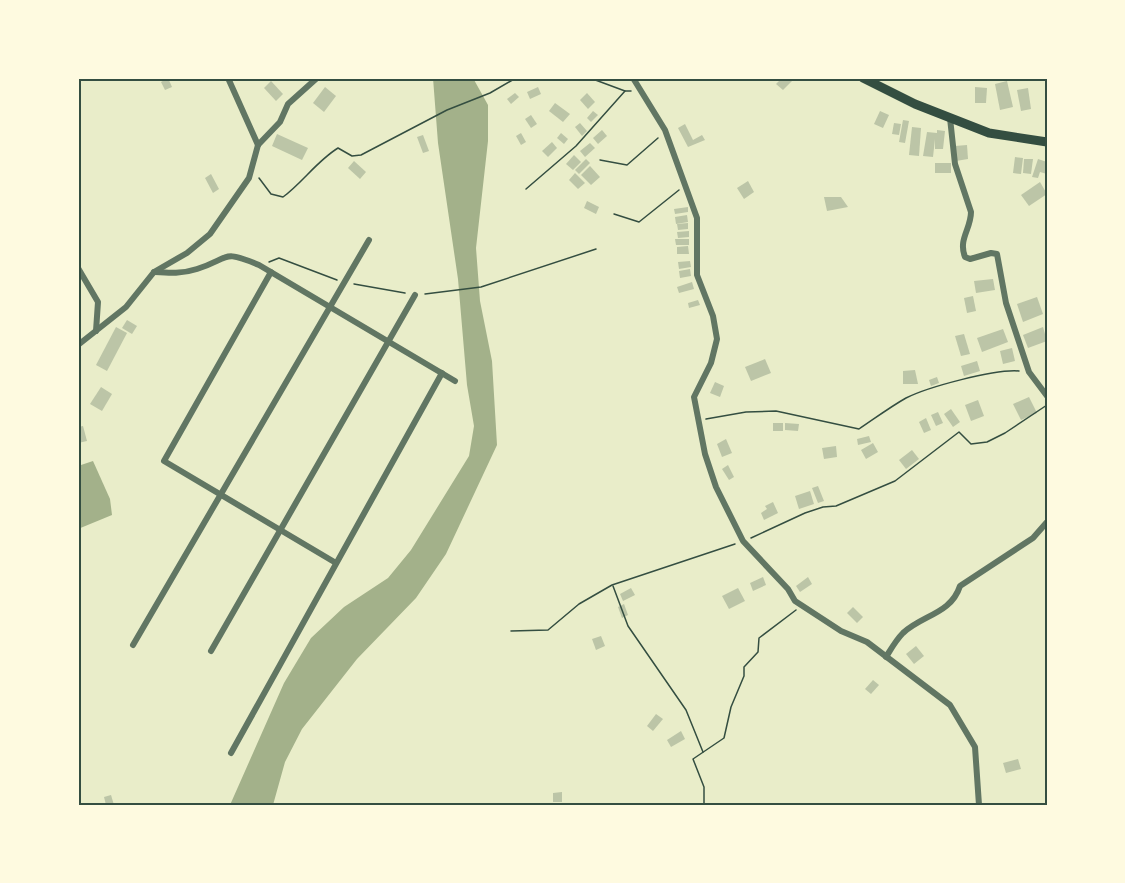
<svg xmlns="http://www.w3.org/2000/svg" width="1125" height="883" viewBox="0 0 1125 883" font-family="Jost,sans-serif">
  <rect width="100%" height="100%" fill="#e9edc9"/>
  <g fill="#a3b18a">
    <path d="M433,78H473L488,105V141L476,248L480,301L492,361L497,445L446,554L416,598L357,659L302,729L285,762L273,805H230L284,683L311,638L344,607L388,578L411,550L469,456L474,426L467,385L458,279L438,143Z"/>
    <path d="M93,461L110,499L112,515L78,529V466Z"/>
  </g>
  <g fill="#bcc5a7">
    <path d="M168,78L172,87L165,90L161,82Z"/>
    <path d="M782,78L792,81L783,90L776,84Z"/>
    <path d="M271,81L283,94L276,101L264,88Z"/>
    <path d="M1007,81L1013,107L1000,110L995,84Z"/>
    <path d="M325,87L336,96L324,112L313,103Z"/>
    <path d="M538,87L541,94L530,99L527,92Z"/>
    <path d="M975,87L987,88L986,103H975Z"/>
    <path d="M1028,88L1031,109L1021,111L1017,90Z"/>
    <path d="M515,93L519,97L511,104L507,99Z"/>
    <path d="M587,93L595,102L588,109L580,100Z"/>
    <path d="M555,103L570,114L563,122L549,111Z"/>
    <path d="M593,111L598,115L591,122L587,118Z"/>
    <path d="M880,111L889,115L883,128L874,124Z"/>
    <path d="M531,115L537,124L531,128L525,119Z"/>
    <path d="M903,120L909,121L905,143L899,142Z"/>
    <path d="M580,123L587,131L582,136L575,127Z"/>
    <path d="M894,123L901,124L899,135L892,134Z"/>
    <path d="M685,124L693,140L702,135L705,140L688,147L678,128Z"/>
    <path d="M912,127L921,128L919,156L909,155Z"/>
    <path d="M602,130L607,136L598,144L593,138Z"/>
    <path d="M937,130L945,131L943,149H935V139L933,157L923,156L927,132L937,133Z"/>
    <path d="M521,133L526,142L521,145L516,136Z"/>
    <path d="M561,133L568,139L564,144L557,138Z"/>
    <path d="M277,134L308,148L302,160L272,146Z"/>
    <path d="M423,135L429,151L423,153L417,137Z"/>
    <path d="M552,142L557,148L548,157L542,151Z"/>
    <path d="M590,143L595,148L585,157L580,151Z"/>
    <path d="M967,145L968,159L956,161L955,146Z"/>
    <path d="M574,155L581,162L573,170L566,164Z"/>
    <path d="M1015,157L1023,158L1021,174L1013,173Z"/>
    <path d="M586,159L590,163L579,174L575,170Z"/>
    <path d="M1024,159H1033L1031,174L1023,173Z"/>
    <path d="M1038,159L1047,162V174L1040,172L1038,178L1032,177Z"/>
    <path d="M354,161L366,172L360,179L348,168Z"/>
    <rect x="935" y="163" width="16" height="10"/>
    <path d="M590,166L600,177L591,185L581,175Z"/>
    <path d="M575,173L585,183L578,189L569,180Z"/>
    <path d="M211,174L219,189L213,193L205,178Z"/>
    <path d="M748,181L754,192L744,199L737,188Z"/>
    <path d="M1040,182L1047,194L1029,206L1021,195Z"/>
    <path d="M824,197H841L848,207L827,211Z"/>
    <path d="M587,201L599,207L596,214L584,208Z"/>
    <path d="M688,207V212L675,214L674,209Z"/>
    <path d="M687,215L688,222L676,224L675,217Z"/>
    <path d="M688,223V229L678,230L677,224Z"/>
    <path d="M689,231V237L678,238L677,232Z"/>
    <path d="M675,239H689V245H676Z"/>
    <path d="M688,246L689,254H677V247Z"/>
    <path d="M690,261L691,267L679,269L678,262Z"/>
    <path d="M690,269L691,276L680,278L679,271Z"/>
    <path d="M993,279L995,290L976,293L974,281Z"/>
    <path d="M692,282L694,289L679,293L677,287Z"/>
    <path d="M973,296L976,311L967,313L964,298Z"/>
    <path d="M1037,297L1043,314L1023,322L1017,304Z"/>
    <path d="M698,300L700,305L689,308L688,303Z"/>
    <path d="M127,320L137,326L132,334L122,328Z"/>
    <path d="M116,327L127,333L107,371L96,365Z"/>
    <path d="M1043,327L1047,341L1028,348L1023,335Z"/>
    <path d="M1003,329L1008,342L982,352L977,338Z"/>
    <path d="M964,334L970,354L961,356L955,336Z"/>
    <path d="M1012,348L1015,361L1003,364L1000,351Z"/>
    <path d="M765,359L771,373L751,381L745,367Z"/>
    <path d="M977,361L980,371L964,376L961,366Z"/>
    <path d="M915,370L918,384H903V371Z"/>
    <path d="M937,377L939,383L931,386L929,380Z"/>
    <path d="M715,382L724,386L720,397L710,393Z"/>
    <path d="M101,387L112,394L102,411L90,404Z"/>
    <path d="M1029,397L1037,413L1021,420L1013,404Z"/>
    <path d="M978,400L984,416L971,421L965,405Z"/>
    <path d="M951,409L960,422L953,427L944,414Z"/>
    <path d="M938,412L943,423L936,426L931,415Z"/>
    <path d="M926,418L931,430L924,433L919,422Z"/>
    <rect x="773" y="423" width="10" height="8"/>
    <path d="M785,423L799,424L798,431L785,430Z"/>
    <path d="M83,426L87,441L78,443V427Z"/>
    <path d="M869,436L871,442L858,445L857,439Z"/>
    <path d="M726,439L732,453L722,457L717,444Z"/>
    <path d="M873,443L878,452L866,459L861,450Z"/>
    <path d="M836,446L837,457L824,459L822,448Z"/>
    <path d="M912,450L919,459L906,469L899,460Z"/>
    <path d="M728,465L734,477L729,480L722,469Z"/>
    <path d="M818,486L824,501L818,503L812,488Z"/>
    <path d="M810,491L814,504L799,509L795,496Z"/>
    <path d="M773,502L778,513L764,520L761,513L767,509L765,506Z"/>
    <path d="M763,577L766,585L753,591L750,583Z"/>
    <path d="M808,577L812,584L800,592L796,586Z"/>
    <path d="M631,588L635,595L623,601L620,594Z"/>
    <path d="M738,588L745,601L729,609L722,596Z"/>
    <path d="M624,604L628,615L622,618L618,607Z"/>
    <path d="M853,607L863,617L857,623L847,613Z"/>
    <path d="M601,636L605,646L596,650L592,639Z"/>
    <path d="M916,646L924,656L914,664L906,654Z"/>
    <path d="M873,680L879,685L871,694L865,689Z"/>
    <path d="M656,714L663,719L653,731L647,726Z"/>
    <path d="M681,731L685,739L671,747L667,740Z"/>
    <path d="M1018,759L1021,769L1006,773L1003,763Z"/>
    <path d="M562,792V802H553V793Z"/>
    <path d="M111,795L114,805H106L104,797Z"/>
  </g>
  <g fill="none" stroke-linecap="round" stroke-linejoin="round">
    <g stroke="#344e41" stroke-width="1.5">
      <path d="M590,78L625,91H631"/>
      <path d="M600,160L627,165L658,138"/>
      <path d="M259,178L271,194L283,197C303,182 317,161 338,148L352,156L361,155L447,110L490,93L516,78"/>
      <path d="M526,189L576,146L625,91"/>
      <path d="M614,214L639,222L679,190"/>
      <path d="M269,262L279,258L337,280"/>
      <path d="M354,284L405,293"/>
      <path d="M425,294L481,287L596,249"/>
      <path d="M706,419L746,412L776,411L859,429C874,419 890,407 906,398C928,387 994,369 1019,371"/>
      <path d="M751,538L805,513L823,507L836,506L895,481L959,432L971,444L987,442L1005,433L1047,405"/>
      <path d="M613,586L628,626L686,710L703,752"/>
      <path d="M511,631L548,630L579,604L612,585L735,544"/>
      <path d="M704,805V787L693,759L724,738L731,707L744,676V667L758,652L759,638L796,610"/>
    </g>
    <g stroke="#617663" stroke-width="6">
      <path d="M228,78L258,145"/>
      <path d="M633,78L665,130L697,218V275L713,316L717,339L711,363L694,397L705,454L716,487L743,541L788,589L795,601L841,631L867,642L950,705L975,747L979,805"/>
      <path d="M950,118L955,164L971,212C971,229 958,239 965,257L970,259L991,253L997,254L1006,303L1029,372L1047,396"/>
      <path d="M78,268L98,302L96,331"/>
      <path d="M154,272C169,273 182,274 197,269C231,258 221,249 259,265L455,381"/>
      <path d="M271,272L164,461L336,563"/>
      <path d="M78,345L126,307L154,272L187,253L210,234L249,178L258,145L280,122L288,104L317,78"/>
      <path d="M133,645L369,240"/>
      <path d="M211,651L415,295"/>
      <path d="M886,657C891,649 896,640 903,633C922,615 951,614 960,586L1033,538L1047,522"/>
      <path d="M231,753L442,373"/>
    </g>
    <path stroke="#344e41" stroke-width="9" d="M863,78L915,104L989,133L1047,142"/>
  </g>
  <rect width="1125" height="883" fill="none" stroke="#fefae0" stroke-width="159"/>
  <rect x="80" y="80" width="966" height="724" fill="none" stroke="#344e41" stroke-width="2"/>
</svg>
